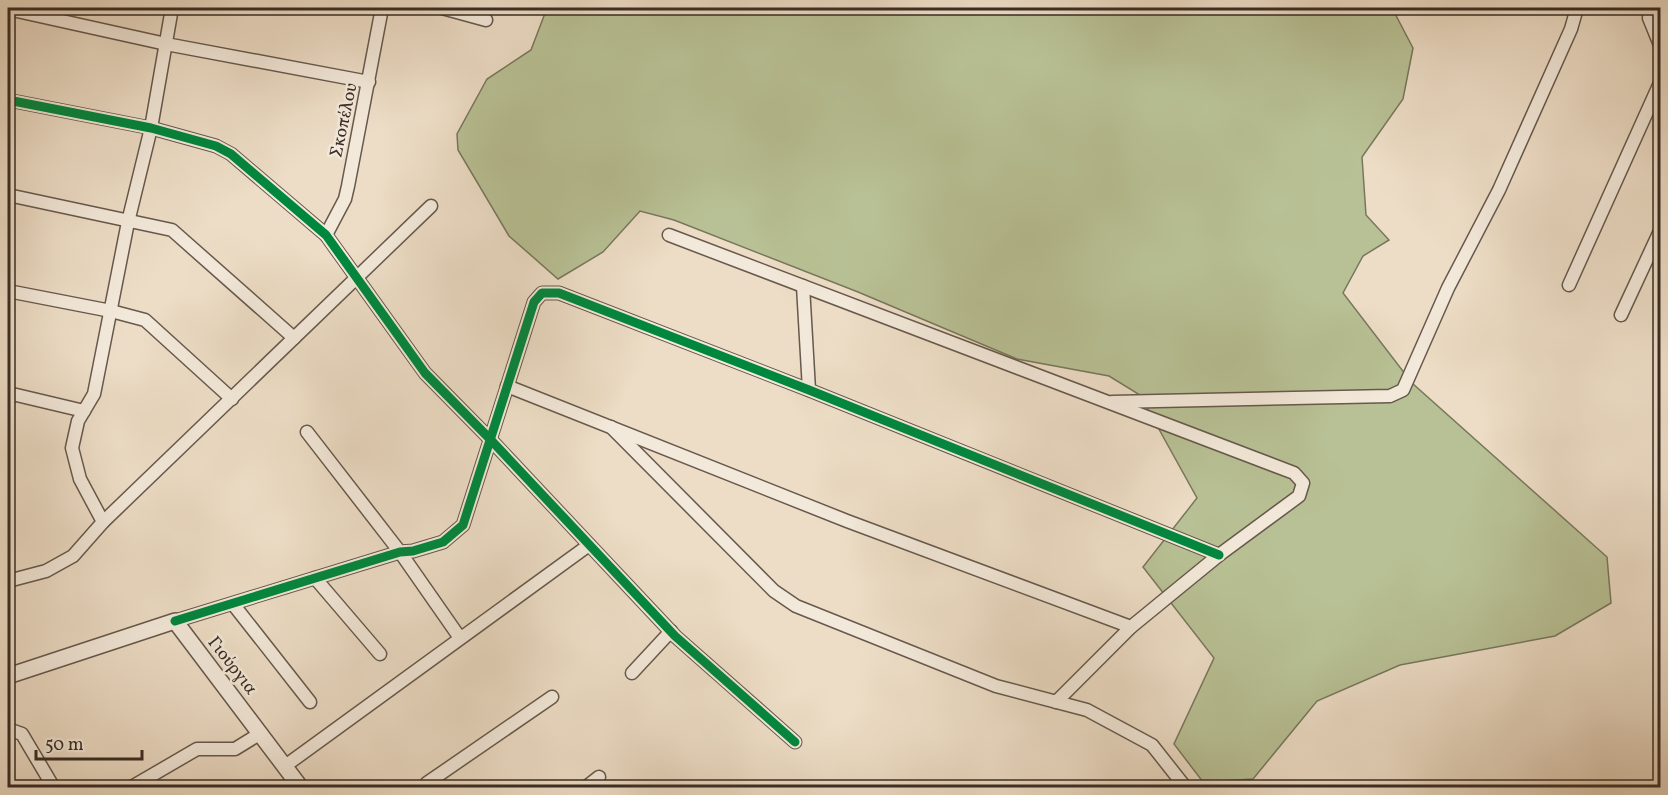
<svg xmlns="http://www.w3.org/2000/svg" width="1668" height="795" viewBox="0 0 1668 795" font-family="Vollkorn,serif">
  <rect width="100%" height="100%" fill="#edddc6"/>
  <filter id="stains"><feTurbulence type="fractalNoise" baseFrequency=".00333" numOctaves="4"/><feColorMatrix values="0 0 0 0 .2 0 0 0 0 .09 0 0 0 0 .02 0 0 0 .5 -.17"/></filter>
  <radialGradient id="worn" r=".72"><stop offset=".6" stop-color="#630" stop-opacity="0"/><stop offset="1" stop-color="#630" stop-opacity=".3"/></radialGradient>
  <path fill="#b8c195" stroke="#78775d" stroke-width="1.5" d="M547,8H1392L1413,48L1403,99L1362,157L1366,215L1389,240L1363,256L1343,293L1412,383L1607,557L1611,603L1555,636L1400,665L1317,701L1253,779L1203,782L1174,744L1214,658L1143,567L1197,498L1140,395L1109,376L1017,359L858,292L674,220L640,211L603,252L558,279L509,236L458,150L457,134L487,79L531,50Z"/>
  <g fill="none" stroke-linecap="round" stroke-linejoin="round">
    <g stroke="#66594d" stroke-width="15">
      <g id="minor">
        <path d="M442,8L486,20"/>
        <path d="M1650,8L1649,18L1660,45"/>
        <path d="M8,9L166,44L369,82"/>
        <path d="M8,100L151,128L216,146L231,154L326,235L425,373L489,438L675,636L795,742"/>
        <path d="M8,195L172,230L294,338"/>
        <path d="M326,235L345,199L348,186L382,8"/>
        <path d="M669,235L1294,473L1303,483L1299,496L1219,555L1131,627L1056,702"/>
        <path d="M1569,285L1660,83"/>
        <path d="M803,286L809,390"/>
        <path d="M8,291L111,311L145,320L232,399"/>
        <path d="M1621,315L1660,231"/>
        <path d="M507,386L847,521L1131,627"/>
        <path d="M8,393L84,411"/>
        <path d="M1112,402L1390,396L1403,390L1448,288L1499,190L1571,29L1577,8"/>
        <path d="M611,427L774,591L796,606L996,686L1087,710L1152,745L1186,788"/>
        <path d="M307,432L400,552L460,638"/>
        <path d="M103,522L431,206"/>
        <path d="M315,578L380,654"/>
        <path d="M8,581L46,571L73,556L103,522L80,479L72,448L78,421L94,394L128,222L151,128L172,8"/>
        <path d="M233,604L310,702"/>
        <path d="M175,621L400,552L413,551L443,542L463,525L534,302L542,293H559L809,390L1219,555"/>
        <path d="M632,673L671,631"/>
        <path d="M8,729L22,734L54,788"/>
        <path d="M285,766L589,545"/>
        <path d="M130,788L197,749H235L261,733"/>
        <path d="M423,788L427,783L552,697"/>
        <path d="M585,788L599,777"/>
      </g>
    </g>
    <g stroke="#66594d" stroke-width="18">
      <path id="tertiary" d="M8,676L175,621L301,788"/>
    </g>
    <use href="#minor" stroke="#f3e9da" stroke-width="12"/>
    <use href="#tertiary" stroke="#f3e9da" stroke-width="15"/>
    <g stroke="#f3e9da" stroke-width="13">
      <g id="cycleway">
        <path d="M8,100L151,128L216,146L231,154L326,235L425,373L489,438L675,636L795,742"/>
        <path d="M175,621L400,552L413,551L443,542L463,525L534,302L542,293H559L809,390L1219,555"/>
      </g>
    </g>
    <use href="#cycleway" stroke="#00873e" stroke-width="9"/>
  </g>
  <g text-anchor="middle" stroke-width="5" stroke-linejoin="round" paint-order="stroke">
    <g font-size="18" fill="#392d25" stroke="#f3e9da">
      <text transform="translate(343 120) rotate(-78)" y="6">Σκοπέλου</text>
      <text transform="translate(233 665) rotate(52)" y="6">Γιούργια</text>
    </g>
  </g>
  <rect width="1668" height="795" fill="none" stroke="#edddc6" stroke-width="30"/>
  <rect x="9" y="9" width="1650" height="777" fill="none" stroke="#392d25" stroke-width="3"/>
  <rect x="15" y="15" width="1638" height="765" fill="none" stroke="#392d25" stroke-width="1.5"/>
  <path d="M36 750v9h106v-9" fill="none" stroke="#392d25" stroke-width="3"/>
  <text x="45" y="750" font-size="18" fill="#392d25" stroke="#f3e9da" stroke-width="4.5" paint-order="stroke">50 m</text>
  <rect width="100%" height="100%" filter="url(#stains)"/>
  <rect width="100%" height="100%" fill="url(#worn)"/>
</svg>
